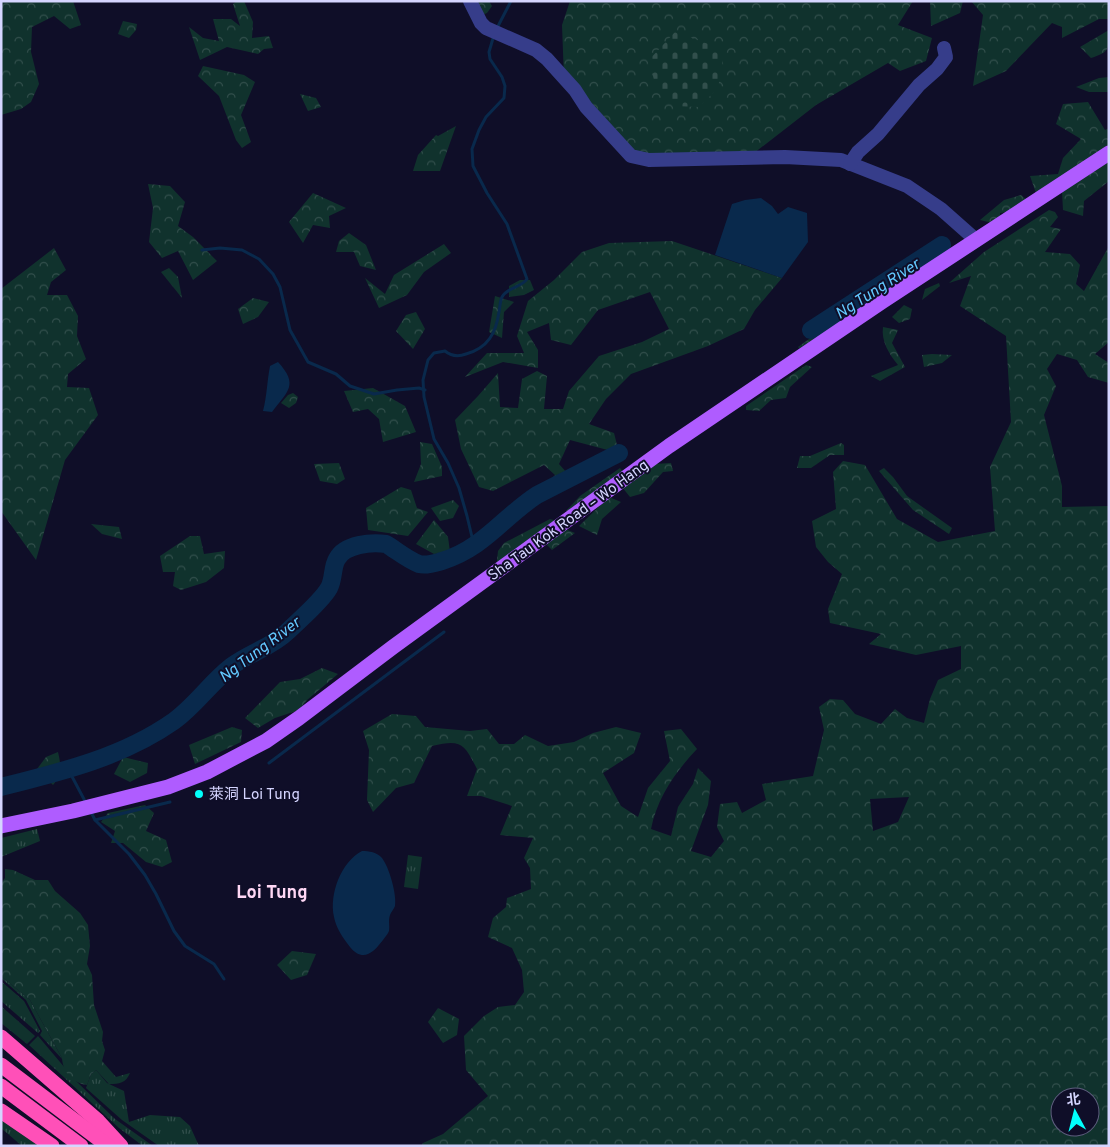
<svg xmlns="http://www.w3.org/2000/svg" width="1110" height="1147" viewBox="0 0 1110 1147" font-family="Overpass,'Noto Sans SC',sans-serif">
  <defs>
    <pattern id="grass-tufts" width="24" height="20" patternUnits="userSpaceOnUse" patternTransform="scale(1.25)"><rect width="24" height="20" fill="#10322d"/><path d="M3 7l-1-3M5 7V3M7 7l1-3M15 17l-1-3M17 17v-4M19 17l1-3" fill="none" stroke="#324f4c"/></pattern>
    <pattern id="forest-crowns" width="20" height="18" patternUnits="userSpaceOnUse" patternTransform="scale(1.25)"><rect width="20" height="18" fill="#10322d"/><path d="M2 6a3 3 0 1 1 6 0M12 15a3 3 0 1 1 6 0" fill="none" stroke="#324f4c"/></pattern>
    <pattern id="cemetery-stones" width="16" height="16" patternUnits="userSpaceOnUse" patternTransform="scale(1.25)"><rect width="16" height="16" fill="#10322d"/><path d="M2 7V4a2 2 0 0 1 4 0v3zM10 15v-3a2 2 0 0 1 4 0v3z" fill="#324f4c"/></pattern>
  </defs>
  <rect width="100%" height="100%" fill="#0f0e28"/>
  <g fill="url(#grass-tufts)">
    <path d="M37,829L40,841L1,857V838Z"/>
    <path d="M408,855L422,857L418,889L404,887Z"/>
    <path d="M1,976L30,1000L63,1060L40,1035L42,1031L26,1000L1,978Z"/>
    <path d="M1,981L24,1001L40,1031L38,1033L1,1001Z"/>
    <path d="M1,1006L35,1036L27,1044L1,1023Z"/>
    <path d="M38,1036L76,1081L115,1119L153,1146H143L119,1128L29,1045Z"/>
    <path d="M96,1070L107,1083L124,1091L129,1122L150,1115L180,1117L190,1126L199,1146H159L122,1120L86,1088L91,1074Z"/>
    <path d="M1,1117L42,1146H22L1,1128Z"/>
  </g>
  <g fill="url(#forest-crowns)" fill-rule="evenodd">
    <path d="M1,1H73L81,25L70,29L54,16L32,27L31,52L39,84L31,102L21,109L1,115Z"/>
    <path d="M237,1H244L253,22L252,38L269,36L273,48L264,49L258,54L227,47L200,60L189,27L203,38L219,41L213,19H231L240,26L233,4Z"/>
    <path d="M470,1H489L492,6L487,13L477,17Z"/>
    <path d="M570,1H913L898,25L932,38L926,61L900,71L888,63L816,105L749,157L631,156L564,78L562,25Z"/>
    <path d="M930,1H963L960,13L931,26Z"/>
    <path d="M971,1H1109V19H1099L1062,38V27L1052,23L1006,71L973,86L983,15Z"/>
    <path d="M123,21L137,24L136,30L129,38L118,34Z"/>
    <path d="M1109,30C1109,49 1110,52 1091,58L1080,47Z"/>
    <path d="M203,66L244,75L255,82L241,115L251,142L242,148L236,140L219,96L198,76Z"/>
    <path d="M1109,77V92H1089L1076,87L1099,78Z"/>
    <path d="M300,94L316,98L321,107L308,111Z"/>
    <path d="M1088,102L1105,130L1109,128V149L1037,196L1030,176L1058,174L1063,158L1081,139L1056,124L1063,104Z"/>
    <path d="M456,126L440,171H413L418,155L436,135L438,136Z"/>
    <path d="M1109,162V181L1084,201L1083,216L1063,210L1062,192Z"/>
    <path d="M148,184L170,186L185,202L178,226L193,237L217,261L193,280L178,251L162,258L149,242L153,208Z"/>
    <path d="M313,193L346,208L329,216L330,228L313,225L303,243L289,222Z"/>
    <path d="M1021,195L1028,201L1009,212L1000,213L1001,221L996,224L980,220L1004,200Z"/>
    <path d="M1049,210L1055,212L1058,217L1050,227L1061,229L1045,252L1070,254L1080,265L1076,284L1084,291L1109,246V342L1095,354L1109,363V383L1088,377L1077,360L1057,354L1047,369L1056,386L1044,415L1062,486V507L1109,506V1146H421L423,1143L443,1134L488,1096L466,1070L464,1036L484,1016L498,1007L515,1005L524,992L522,970L512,948L488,937L493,918L506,907L507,898L531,889L530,868L524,858L533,838L500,835L512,806L481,796H467L477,769C464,744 462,739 432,746L414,783L396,788L373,812L367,800L369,750L363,731L392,714L416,716L425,727L470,731L487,729L499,744H514L525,735L548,746L574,742L593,733L616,727L641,733L634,753L603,773L621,806L638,817L648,788L670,761L664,731L681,729L697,749C676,771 657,798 651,829L671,836L678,807L693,784L698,768L711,781L708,805L691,851L711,857L724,841L717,827L720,804L737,802L742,813L766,800L762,784L813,776L824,730L819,707L830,699L843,700L855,714L881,724L895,709L907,718L924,723L930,699L938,680L961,669V646L916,655L869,644L881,634L830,623L828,609L842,574L828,562L816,547L812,521L836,509L833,472L843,461L865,465L897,519L938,542L995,531L990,467L1011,422L1006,336L960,306L971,276L949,283L984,252ZM909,797L898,822L873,831L870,799ZM1060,1097H1090V1127H1060Z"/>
    <path d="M349,233L366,245L376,270L360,266L354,252H336L339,241Z"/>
    <path d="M672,241L782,278L755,310L744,329L708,346L631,374L606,399L589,424L614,433L619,453L570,440L559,464L567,473L564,481L537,495L555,475L544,465L493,491L479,487L461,449L455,420L478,396L498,373L500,407L518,408L522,379L537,371L547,376L544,409H563L569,391L599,356L642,342L669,329L650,292L598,310L571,345L551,340L549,323L527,332L538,350V368L503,362L465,377L487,353H524L517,336L528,301L554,280L582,252L609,243Z"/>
    <path d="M944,242L950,247L942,258L879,298L857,302L854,296L871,295L916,265L923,254Z"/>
    <path d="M444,244L451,253L424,272L407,295L379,308L365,278L385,294L394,275Z"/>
    <path d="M54,248L66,270L51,282L47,295H67L78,316L77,336L86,359L68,374L67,387L89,388L98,415L65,460L36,560L1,511V289Z"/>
    <path d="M169,268L178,277L182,298L161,272Z"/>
    <path d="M520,280H530L534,290L524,295L509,297V286Z"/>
    <path d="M939,283L940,286L922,300L925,289Z"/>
    <path d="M495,296L514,302L504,312L502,338L489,332Z"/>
    <path d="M253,298L269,302L258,317L243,324L238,309Z"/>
    <path d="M904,305L912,309L910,319L899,323L892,317Z"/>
    <path d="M416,312L425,329L413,349L396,331L406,315Z"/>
    <path d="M849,313L858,314L803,353L798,347L842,315Z"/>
    <path d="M883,327L898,330L892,343L905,367L880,381L871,376L898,365C889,354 881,341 883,327Z"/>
    <path d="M932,354L952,355L942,363L924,367L922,355Z"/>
    <path d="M806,365L812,367L790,387L786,398L771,400L759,411L746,410V406Z"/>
    <path d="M373,388L405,406L416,432L383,442L379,419L368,409L353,412L344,391Z"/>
    <path d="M293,393L298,397L296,403L289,408L281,403L288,395Z"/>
    <path d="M420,442L432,444L442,467V476L414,482L421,464Z"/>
    <path d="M841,443L844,445V455H830L811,468H797L800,456H810Z"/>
    <path d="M339,463L345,479L337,484L320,481L314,464Z"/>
    <path d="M671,463L673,471L663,472L644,493L630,497L622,487L654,464Z"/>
    <path d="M620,468L629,479L578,509L566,511L580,496Z"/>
    <path d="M884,468L893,477L907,496L952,528L949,534L913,510L879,471Z"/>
    <path d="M401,487L411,490L417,508L428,512L408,536L368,530L366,508Z"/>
    <path d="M609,497L621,502L602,519L597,535L579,526Z"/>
    <path d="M453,500L459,506L453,518L440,521L431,508Z"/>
    <path d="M550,519L561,522L496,570L498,551L504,543Z"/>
    <path d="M434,520L448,537L450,552L434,554L416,544Z"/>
    <path d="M91,524L119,527L122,539L102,534Z"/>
    <path d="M565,529L575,533L552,550L545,543Z"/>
    <path d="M190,536H200L204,554L225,551L224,568L206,582L181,590L173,586L175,572H163L160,556Z"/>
    <path d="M322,668L338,674L307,700L299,710L275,718L258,728L245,718L280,682L300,679Z"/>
    <path d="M232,727L242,730L241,742L195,764L189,745Z"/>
    <path d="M58,752C61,765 62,774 53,785L37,769L46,757Z"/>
    <path d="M123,757L148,763L147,773L130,782L114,774Z"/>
    <path d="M145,805L154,813L146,831L166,840L172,862L162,867L146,862L123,843H111L115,831L101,822L108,813Z"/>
    <path d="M5,869L13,870L35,880H48L55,891L80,913L88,925L90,946L87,964L92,975L94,1005L103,1032L102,1041L105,1050L102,1061L116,1077L130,1073C126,1083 119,1084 109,1084L96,1070L91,1074L87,1085C73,1083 63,1073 62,1058L30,1000L1,976V883L5,878Z"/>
    <path d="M292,951L316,954L307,975L291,980L277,965Z"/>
    <path d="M438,1008L459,1019L457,1035L443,1043L428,1022Z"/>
  </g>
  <path fill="url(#cemetery-stones)" d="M675,32L714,46L723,59L718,88L699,107L675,106L656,88L649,60Z"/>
  <g fill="#09294c">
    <path d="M761,198L772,206L778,214L788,207L807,213L808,242L782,278L715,255L732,204L745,200Z"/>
    <path d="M278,362C299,385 288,391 272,412L263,411C267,396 267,381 270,366Z"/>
    <path d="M362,851C369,851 377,852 382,858C389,867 397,894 395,906C394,909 391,912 390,915C388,920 390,926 389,931C388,934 385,937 383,940C374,952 363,963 350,947C343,938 336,928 334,917C329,894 341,862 362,851Z"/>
  </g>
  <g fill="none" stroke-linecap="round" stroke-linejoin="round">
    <g stroke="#09294c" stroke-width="3">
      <path d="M496,30L511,1"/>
      <path d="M202,250L220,248L242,250L259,259L273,274L280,287L290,330L308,362L336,374L350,386L374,394L397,390L419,388L425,390"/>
      <path d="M467,551L472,537L467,516L459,488L448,463L434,439L424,397L423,380L428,360L434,353L445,351C451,356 458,357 466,354C488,348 496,333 499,312C500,307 500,301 502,297C507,287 521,288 527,279L507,224L487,193L473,166L472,149L479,130L486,117L504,98L505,86L502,77L490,59L489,52L494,35"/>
      <path d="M269,763L444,632"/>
      <path d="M68,769L86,803"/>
      <path d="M90,810L95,820L129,854L145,875L156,894L174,931L185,946L214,964L224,979"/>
      <path d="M95,820L170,802"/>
    </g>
    <g stroke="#09294c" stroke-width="18">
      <path d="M811,330L942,245"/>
      <path d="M1,787C61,772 123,757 174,721C196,705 211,682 232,666C249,653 272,647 287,632C299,620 321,602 329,588C334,579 332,567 337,559C345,544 371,542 386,544C396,550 408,560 419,564C427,566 435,563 442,561C484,548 503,517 537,495L619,453"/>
    </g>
    <g stroke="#363d8a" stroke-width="14">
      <path d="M470,1L481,23L486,28L536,50L547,59L575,90L586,107L631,156L649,160L785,157L841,160L907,186L941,209L976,240"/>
      <path d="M850,164L858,152L878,134L919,85L937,69L946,57L944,48"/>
    </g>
    <path stroke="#af5cff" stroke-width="15" d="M1,826L73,811L168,787L207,772L266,741L299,718L393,647L669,446L883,301L1109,153"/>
    <g stroke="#ff50b8" stroke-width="15">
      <path d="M1,1037L98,1121L121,1146"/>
      <path d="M1,1065L108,1146"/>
      <path d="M1,1086L81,1146"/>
      <path d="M1,1111L52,1146"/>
    </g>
  </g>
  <circle fill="#01fffb" stroke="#0f0e28" stroke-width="2" cx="199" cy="794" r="5"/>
  <g text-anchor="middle" stroke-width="4" stroke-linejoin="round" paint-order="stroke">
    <g font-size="15" fill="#d5d5ff" stroke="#0f0e28">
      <text transform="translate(568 520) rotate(-36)" y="5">Sha Tau Kok Road – Wo Hang</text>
    </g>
    <g font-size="15" fill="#d5d5ff" stroke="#0f0e28" text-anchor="start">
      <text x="209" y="799">萊洞 Loi Tung</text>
    </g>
    <g font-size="16" font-style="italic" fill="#63c9ff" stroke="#0f0e28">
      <text transform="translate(877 288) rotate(-33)" y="6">Ng Tung River</text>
      <text transform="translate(259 649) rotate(-37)" y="6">Ng Tung River</text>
    </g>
    <g font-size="18" font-weight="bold" fill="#ffd7f5" stroke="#0f0e28">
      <text x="272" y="898">Loi Tung</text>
    </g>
  </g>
  <rect width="1110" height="1147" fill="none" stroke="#d5d5ff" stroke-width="5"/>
  <g transform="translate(1075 1112) rotate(353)"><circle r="24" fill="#0f0e28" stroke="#5e5e7e"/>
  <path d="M0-4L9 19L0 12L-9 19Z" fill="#01fffb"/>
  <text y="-8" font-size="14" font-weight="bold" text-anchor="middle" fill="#d5d5ff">北</text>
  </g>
</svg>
